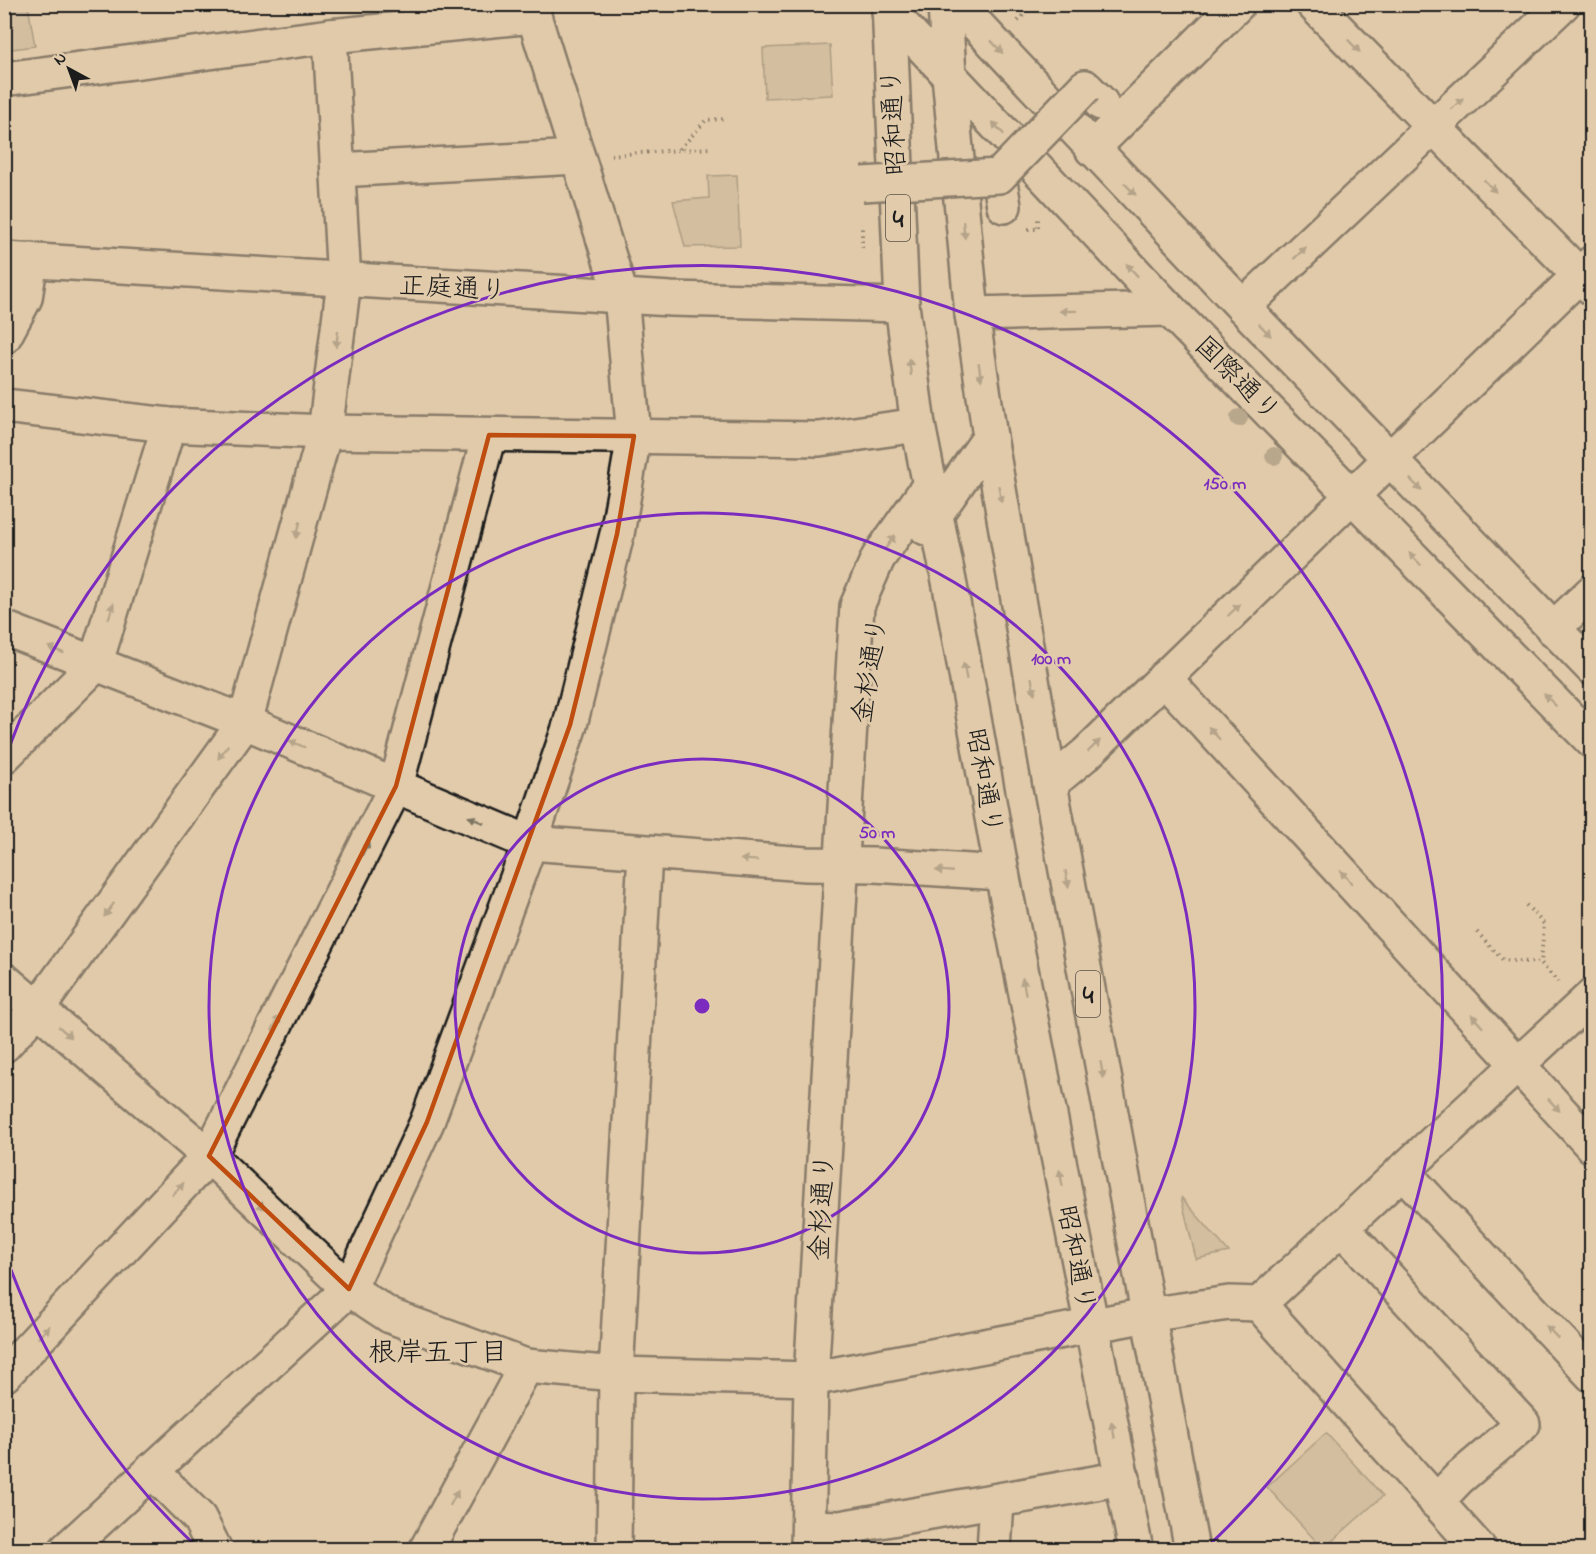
<svg xmlns="http://www.w3.org/2000/svg" width="1596" height="1554" viewBox="0 0 1596 1554" font-family="'Indie Flower','Klee One',sans-serif">
  <rect width="100%" height="100%" fill="#e1cbaa"/>
  <filter id="ink" filterUnits="userSpaceOnUse"><feTurbulence type="fractalNoise" baseFrequency=".0167" numOctaves="2"/><feDisplacementMap in="SourceGraphic" scale="12" xChannelSelector="R" yChannelSelector="G"/><feConvolveMatrix kernelMatrix="1 2 1 2 8 2 1 2 1" color-interpolation-filters="sRGB"/></filter>
  <g filter="url(#ink)">
    <g fill="#c0af92" stroke="#6e6657" stroke-width="1.5">
      <path d="M4,5H28L35,46L5,50Z"/>
      <path d="M830,45L833,95L765,98L763,48Z"/>
      <path d="M737,175L740,246L685,247L673,201L709,198L708,176Z"/>
      <path d="M1181,1197L1229,1252L1196,1259Z"/>
      <path d="M1326,1433L1383,1496L1323,1549L1267,1487Z"/>
    </g>
    <g fill="none" stroke-linecap="round" stroke-linejoin="round">
      <g stroke="#1c1c1c" stroke-width="38">
        <g id="minor">
          <path d="M1313,4L1592,288"/>
          <path d="M4,79L330,36L534,16"/>
          <path d="M1085,87L1101,103"/>
          <path d="M1092,149L1238,4"/>
          <path d="M338,170L577,157"/>
          <path d="M999,176L1004,206"/>
          <path d="M4,259L671,299L902,305"/>
          <path d="M1243,307L1563,4"/>
          <path d="M972,314L1169,309"/>
          <path d="M4,337L25,298L31,260"/>
          <path d="M4,406L169,425L325,432L819,439L918,425"/>
          <path d="M926,528L990,437"/>
          <path d="M4,628L245,722L530,843L806,864L874,865L1002,873"/>
          <path d="M1553,629L1592,592"/>
          <path d="M1164,678L1592,1146"/>
          <path d="M4,756L95,665L169,425"/>
          <path d="M1050,784L1086,754L1592,263"/>
          <path d="M4,980L209,1156L349,1289L390,1316L526,1366L616,1374L811,1379L1147,1315L1229,1303L1259,1304L1592,996"/>
          <path d="M4,1045L38,1008L245,722L325,432L344,281L330,36"/>
          <path d="M1402,1171L1592,1375"/>
          <path d="M1343,1229L1523,1424L1458,1479L1436,1502"/>
          <path d="M1259,1304L1480,1550"/>
          <path d="M4,1375L209,1156L396,786L489,435"/>
          <path d="M151,1470L199,1518L215,1550"/>
          <path d="M809,1527L840,1528L1123,1478"/>
          <path d="M66,1550L349,1289L427,1122L530,843L570,725L617,534L634,436L621,295L534,16L533,4"/>
          <path d="M426,1550L526,1366"/>
          <path d="M614,1550L616,1374L645,853"/>
          <path d="M808,1550L811,1379L857,606L878,558L929,486"/>
          <path d="M994,1550L997,1501"/>
        </g>
      </g>
      <g stroke="#1c1c1c" stroke-width="38">
        <g id="major">
          <path d="M957,4L1243,307L1592,668"/>
          <path d="M889,11L1169,309L1592,741"/>
        </g>
      </g>
      <g stroke="#1c1c1c" stroke-width="38">
        <g id="highway">
          <path d="M889,4L902,305L918,425L950,586L1002,873L1136,1550"/>
          <path d="M945,4L949,76L972,314L990,437L1050,784L1192,1550"/>
        </g>
      </g>
      <g stroke="#1c1c1c" stroke-width="4" stroke-dasharray="1.5 4.5" stroke-linecap="butt">
        <path d="M1018,21L1025,14"/>
        <path d="M680,149L706,120L727,119"/>
        <path d="M611,155L710,148"/>
        <path d="M1028,229H1038V219"/>
        <path d="M862,248V225"/>
        <path d="M1526,905L1544,924L1541,963L1558,982"/>
        <path d="M1477,932L1503,960L1541,963"/>
      </g>
      <use href="#minor" stroke="#e1cbaa" stroke-width="33"/>
      <use href="#major" stroke="#e1cbaa" stroke-width="33"/>
      <use href="#highway" stroke="#e1cbaa" stroke-width="33"/>
      <g stroke="#1c1c1c" stroke-width="38" stroke-linecap="butt">
        <path id="minor-bridge" d="M862,184L999,176L1085,87"/>
      </g>
      <use href="#minor-bridge" stroke="#e1cbaa" stroke-width="33"/>
    </g>
    <g fill="#877b69">
      <circle cx="1239" cy="418" r="9"/>
      <circle cx="1274" cy="456" r="9"/>
    </g>
    <defs><path id="oneway-solid" d="M-6-.8H1V-3.2L6.5 0L1 3.2V.8H-6Z" transform="scale(1.5)"/></defs>
    <g fill="#7e7463">
      <use href="#oneway-solid" transform="translate(1354 46) rotate(46)"/>
      <use href="#oneway-solid" transform="translate(997 47) rotate(47)"/>
      <use href="#oneway-solid" transform="translate(1457 104) rotate(-43)"/>
      <use href="#oneway-solid" transform="translate(998 128) rotate(-133)"/>
      <use href="#oneway-solid" transform="translate(1490 186) rotate(45)"/>
      <use href="#oneway-solid" transform="translate(1130 189) rotate(46)"/>
      <use href="#oneway-solid" transform="translate(964 230) rotate(84)"/>
      <use href="#oneway-solid" transform="translate(1300 253) rotate(-43)"/>
      <use href="#oneway-solid" transform="translate(1132 270) rotate(-133)"/>
      <use href="#oneway-solid" transform="translate(1068 311) rotate(179)"/>
      <use href="#oneway-solid" transform="translate(1265 330) rotate(46)"/>
      <use href="#oneway-solid" transform="translate(337 339) rotate(97)"/>
      <use href="#oneway-solid" transform="translate(910 367) rotate(-97)"/>
      <use href="#oneway-solid" transform="translate(980 372) rotate(81)"/>
      <use href="#oneway-solid" transform="translate(1416 485) rotate(46)"/>
      <use href="#oneway-solid" transform="translate(1000 494) rotate(80)"/>
      <use href="#oneway-solid" transform="translate(298 530) rotate(105)"/>
      <use href="#oneway-solid" transform="translate(890 542) rotate(-55)"/>
      <use href="#oneway-solid" transform="translate(1415 559) rotate(-134)"/>
      <use href="#oneway-solid" transform="translate(1234 610) rotate(-44)"/>
      <use href="#oneway-solid" transform="translate(111 611) rotate(-73)"/>
      <use href="#oneway-solid" transform="translate(56 650) rotate(-158)"/>
      <use href="#oneway-solid" transform="translate(965 671) rotate(-100)"/>
      <use href="#oneway-solid" transform="translate(1033 686) rotate(80)"/>
      <use href="#oneway-solid" transform="translate(1550 700) rotate(-135)"/>
      <use href="#oneway-solid" transform="translate(1214 733) rotate(-132)"/>
      <use href="#oneway-solid" transform="translate(297 744) rotate(-157)"/>
      <use href="#oneway-solid" transform="translate(1094 746) rotate(-44)"/>
      <use href="#oneway-solid" transform="translate(223 752) rotate(126)"/>
      <use href="#oneway-solid" transform="translate(476 820) rotate(-157)"/>
      <use href="#oneway-solid" transform="translate(365 849) rotate(-63)"/>
      <use href="#oneway-solid" transform="translate(749 860) rotate(-176)"/>
      <use href="#oneway-solid" transform="translate(944 871) rotate(-175)"/>
      <use href="#oneway-solid" transform="translate(1346 877) rotate(-132)"/>
      <use href="#oneway-solid" transform="translate(1067 879) rotate(80)"/>
      <use href="#oneway-solid" transform="translate(109 910) rotate(126)"/>
      <use href="#oneway-solid" transform="translate(1024 986) rotate(-101)"/>
      <use href="#oneway-solid" transform="translate(1477 1021) rotate(-132)"/>
      <use href="#oneway-solid" transform="translate(276 1023) rotate(-63)"/>
      <use href="#oneway-solid" transform="translate(65 1032) rotate(41)"/>
      <use href="#oneway-solid" transform="translate(1102 1070) rotate(80)"/>
      <use href="#oneway-solid" transform="translate(1554 1105) rotate(47)"/>
      <use href="#oneway-solid" transform="translate(1061 1178) rotate(-101)"/>
      <use href="#oneway-solid" transform="translate(178 1189) rotate(-47)"/>
      <use href="#oneway-solid" transform="translate(258 1203) rotate(44)"/>
      <use href="#oneway-solid" transform="translate(44 1332) rotate(-47)"/>
      <use href="#oneway-solid" transform="translate(1552 1332) rotate(-133)"/>
      <use href="#oneway-solid" transform="translate(1113 1430) rotate(-102)"/>
      <use href="#oneway-solid" transform="translate(454 1498) rotate(-62)"/>
    </g>
  </g>
  <path d="M0 0H1596V1554H0ZM489,435L634,436L617,534L570,725L427,1122L349,1289L209,1156L396,786Z" fill="#e1cbaa" fill-opacity=".55" fill-rule="evenodd"/>
  <path fill="none" stroke="#bf4d0f" stroke-width="4.5" stroke-linejoin="round" d="M489,435L634,436L617,534L570,725L427,1122L349,1289L209,1156L396,786Z"/>
  <g fill="none" stroke="#7b2cbf" stroke-width="3">
    <circle cx="702" cy="1006" r="247"/>
    <circle cx="702" cy="1006" r="493"/>
    <path d="M197 1547A740 740 0 0 1 7 1259M7 753A740 740 0 1 1 1207 1547"/>
  </g>
  <g text-anchor="middle" stroke-width="5" stroke-linejoin="round" paint-order="stroke">
    <g fill="#e1cbaa" stroke="#575047" stroke-width="1.5">
      <rect x="886" y="195" width="24" height="46" rx="4.5"/>
      <rect x="1076" y="971" width="24" height="46" rx="4.5"/>
    </g>
    <g font-size="26" font-weight="bold" fill="#1c1c1c">
      <text x="898" y="227">4</text>
      <text x="1088" y="1003">4</text>
    </g>
    <g font-size="27" fill="#1c1c1c" stroke="#e1cbaa">
      <text transform="translate(893 122) rotate(-93)" y="9">昭和通り</text>
      <text transform="translate(453 287) rotate(3)" y="9">正庭通り</text>
      <text transform="translate(1238 378) rotate(45)" y="9">国際通り</text>
      <text transform="translate(869 670) rotate(-81)" y="9">金杉通り</text>
      <text transform="translate(985 781) rotate(80)" y="9">昭和通り</text>
      <text transform="translate(821 1207) rotate(-87)" y="9">金杉通り</text>
      <text transform="translate(1077 1258) rotate(79)" y="9">昭和通り</text>
    </g>
    <g font-size="28" fill="#1c1c1c" stroke="#e1cbaa">
      <text x="438" y="1361">根岸五丁目</text>
    </g>
  </g>
  <circle cx="702" cy="1006" r="9" fill="#7b2cbf" stroke="#e1cbaa" stroke-width="3"/>
  <g font-size="18" text-anchor="middle" font-weight="bold" fill="#7b2cbf" stroke="#e1cbaa" stroke-width="5" stroke-linejoin="round" paint-order="stroke">
    <text x="1225" y="489">150 m</text>
    <text x="1051" y="664">100 m</text>
    <text x="877" y="838">50 m</text>
  </g>
  <rect width="1596" height="1554" fill="none" stroke="#e1cbaa" stroke-width="24"/>
  <rect x="12" y="12" width="1572" height="1530" fill="none" stroke="#1c1c1c" stroke-width="2" filter="url(#ink)"/>
  <g transform="translate(69 69) rotate(319)" stroke="#e1cbaa" stroke-width="4.5" paint-order="stroke">
  <path d="M0-4.5L10 22L0 15L-10 22Z" fill="#1c1c1c"/>
  <text y="-9" font-size="16" font-weight="bold" text-anchor="middle" fill="#1c1c1c">N</text>
  </g>
</svg>
